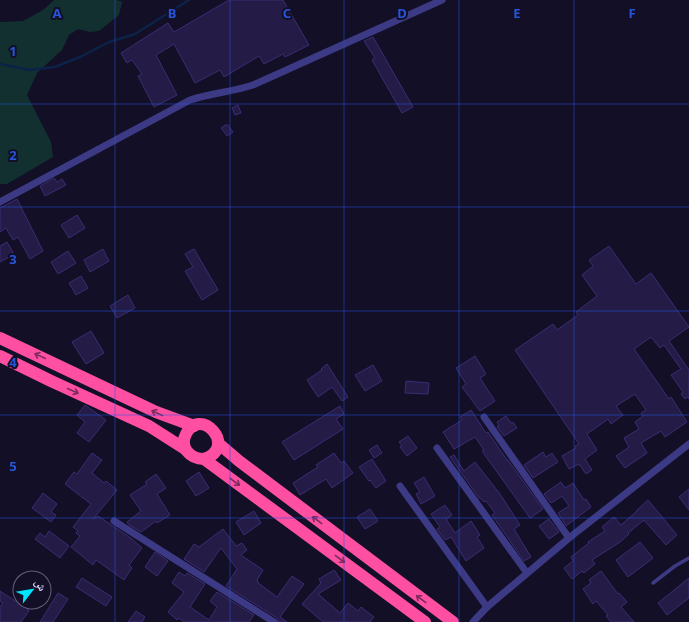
<svg xmlns="http://www.w3.org/2000/svg" width="689" height="622" viewBox="0 0 689 622" font-family="'Noto Sans','Noto Naskh Arabic',sans-serif">
  <rect width="100%" height="100%" fill="#130f26"/>
  <path fill="#12302f" d="M54,0H117L122,2L119,15L99,31L90,32L78,29L69,35L62,50L37,73L27,95L51,142L53,157L7,184H0V22L23,21L43,10Z"/>
  <g fill="none" stroke-linecap="round" stroke-linejoin="round">
    <path stroke="#0c2248" stroke-width="2.5" d="M0,64L29,70L55,67L80,57L109,42L135,34L189,0"/>
  </g>
  <g fill="#241b47" stroke="#3b2d73">
    <path d="M229,0H283L309,45L285,57L283,54L264,64L259,56L224,77L220,70L195,83L174,44L156,55L177,95L154,107L138,76L142,74L132,60L127,63L121,53L168,23L174,32Z"/>
    <path d="M373,37L413,107L402,113L372,60L375,58L364,41Z"/>
    <path d="M238,105L241,113L235,115L232,108Z"/>
    <path d="M225,125H228L233,132L227,136L221,128Z"/>
    <path d="M54,178L57,182L62,179L66,185L45,196L40,186Z"/>
    <path d="M17,199L43,251L30,259L18,237L13,240L6,228L0,232V208Z"/>
    <path d="M77,215L85,228L69,238L61,225Z"/>
    <path d="M7,242L14,254L0,262V246Z"/>
    <path d="M609,246L636,284L651,273L689,327L669,341L689,370V399L687,397L685,399L681,394L683,392L671,375L681,369L664,345L660,348L651,337L634,349L669,399L671,397L687,422L665,437L661,431L641,443L647,453L625,468L616,456L629,447L624,438L639,429L635,422L643,416L641,413L646,410L635,394L616,406L623,415L611,424L608,419L587,434L597,450L585,459L592,470L586,474L579,464L569,469L562,456L576,448L575,446L579,444L515,350L553,324L557,330L578,315L576,312L597,296L582,275L593,266L589,260Z"/>
    <path d="M103,249L109,261L90,272L84,260Z"/>
    <path d="M194,249L218,290L202,300L185,271L193,267L185,254Z"/>
    <path d="M68,251L76,263L58,274L51,262Z"/>
    <path d="M81,276L88,288L76,295L69,283Z"/>
    <path d="M128,295L135,308L117,318L110,306Z"/>
    <path d="M91,331L104,353L86,364L72,342Z"/>
    <path d="M475,356L486,374L480,378L495,401L480,411L462,387L466,384L456,368Z"/>
    <path d="M327,364L348,397L342,401L332,387L318,397L307,380L322,370L321,369Z"/>
    <path d="M373,365L382,381L365,391L355,375Z"/>
    <path d="M406,381L429,383L428,394L405,393Z"/>
    <path d="M85,405L106,420L89,442L77,433L85,422L77,415Z"/>
    <path d="M340,406L344,414L336,419L343,429L294,460L282,442Z"/>
    <path d="M471,410L486,433L488,432L507,460H508L543,509L530,518L482,451L484,450L475,437L454,449L443,432L462,420L460,417Z"/>
    <path d="M506,416L511,423L513,422L517,428L504,436L497,427L499,426L497,422Z"/>
    <path d="M408,436L417,448L407,456L400,447L402,446L399,442Z"/>
    <path d="M377,445L382,453L374,458L369,450Z"/>
    <path d="M543,452L546,457L552,453L558,462L533,478L524,465Z"/>
    <path d="M92,453L102,460L92,473L104,483L106,481L117,490L93,519L98,516L132,539L142,548L129,565L132,568L124,580L96,560L93,565L71,547L80,536L76,533L78,531L73,527L91,504L65,484L74,472L77,474Z"/>
    <path d="M334,453L341,463L344,461L353,473L332,488L326,479L300,495L293,483L318,467L316,465Z"/>
    <path d="M454,455L464,471L475,462L500,494L520,525L514,529L531,557L524,561L492,515L495,513L486,501L484,502L480,498H479L450,457Z"/>
    <path d="M372,459L386,481L376,488L370,480L369,481L359,467Z"/>
    <path d="M199,472L209,488L196,496L186,481Z"/>
    <path d="M156,474L166,488L157,494L170,515L157,523L156,521L141,532L129,525L127,522L141,511L130,495L147,484L145,482Z"/>
    <path d="M424,477L435,496L421,504L416,494L420,492L414,483Z"/>
    <path d="M561,482L565,488L573,483L584,500L586,499L591,507L566,526L558,513L569,506L562,496L551,503L544,494Z"/>
    <path d="M689,489V510L679,497Z"/>
    <path d="M43,493L57,504L51,512L56,515L51,522L32,508Z"/>
    <path d="M648,500L677,535L666,545L644,520L628,533L629,534L620,542L592,560L595,564L584,573L582,571L572,579L564,568L573,561L571,557L589,543L588,542L605,531L602,527L614,517L621,525L637,511H636Z"/>
    <path d="M445,505L452,515L446,519L455,533L471,521L480,535L477,537L484,548L466,561L451,537L445,540L437,529L440,527L431,514Z"/>
    <path d="M370,509L378,521L365,529L357,517Z"/>
    <path d="M254,511L261,523L244,535L236,522Z"/>
    <path d="M549,519L559,532L549,539L539,526Z"/>
    <path d="M223,529L236,546L242,543L247,550L241,555L263,570L257,580L258,581L257,582L277,597L292,576L304,584L280,617L287,622H279L277,618L226,586L237,569L221,548L204,572L184,559L194,544L199,547Z"/>
    <path d="M49,531L69,546L60,558L35,539L40,533L45,537Z"/>
    <path d="M640,542L653,558L628,577L616,560Z"/>
    <path d="M155,552L168,561L157,576L145,567Z"/>
    <path d="M334,570L341,580L318,594L340,613L348,603L358,611L361,607L374,617L370,622H323L302,604L321,583L319,579Z"/>
    <path d="M601,571L618,594L619,593L627,602L621,607L634,622H611L606,616L608,615L596,601L593,604L583,589L591,583L589,580Z"/>
    <path d="M179,572L185,576L187,573L205,584L190,607L209,620L217,607L210,601L217,592L254,615L249,622H184L179,618L177,620L168,612L184,592L172,583Z"/>
    <path d="M82,578L112,597L106,606L76,587Z"/>
    <path d="M689,578V598L667,615L658,603Z"/>
    <path d="M0,591L17,602H33L28,610L29,611L21,622H0V607L3,603L0,601Z"/>
    <path d="M58,593L68,599L53,622H40Z"/>
    <path d="M136,611L145,617L142,622H128Z"/>
  </g>
  <g fill="none" stroke-linecap="round" stroke-linejoin="round">
    <path stroke="#3d3a85" stroke-width="3.5" d="M653,583L675,566L689,558"/>
    <g stroke="#3d3a85" stroke-width="7">
      <path d="M0,202L190,100C211,93 232,92 253,85L442,0"/>
      <path d="M484,417L569,538"/>
      <path d="M437,448L527,573"/>
      <path d="M400,486L487,607"/>
      <path d="M114,521L274,622"/>
      <path d="M473,622L487,607L569,538L689,444"/>
    </g>
    <g stroke="#ff4fa3" stroke-width="12">
      <path d="M0,338L156,412L194,426"/>
      <path d="M0,356L51,381L149,426L185,449"/>
      <path d="M218,443L239,461L453,622"/>
      <path d="M204,459C239,447 200,405 186,434C179,447 190,459 204,459L425,622"/>
    </g>
  </g>
  <defs><path id="oneway-shaft" d="M-6 0H5M1.5-3L5.5 0L1.5 3" fill="none" stroke-width="1.6" stroke-linecap="round" stroke-linejoin="round"/></defs>
  <g stroke="#7d2c5e">
    <use href="#oneway-shaft" transform="translate(40 356) rotate(-155)"/>
    <use href="#oneway-shaft" transform="translate(73 391) rotate(24)"/>
    <use href="#oneway-shaft" transform="translate(157 413) rotate(-156)"/>
    <use href="#oneway-shaft" transform="translate(235 482) rotate(37)"/>
    <use href="#oneway-shaft" transform="translate(317 520) rotate(-143)"/>
    <use href="#oneway-shaft" transform="translate(340 559) rotate(37)"/>
    <use href="#oneway-shaft" transform="translate(421 599) rotate(-143)"/>
  </g>
  <path fill="none" stroke="#2655da" stroke-width="1" stroke-opacity="0.55" d="M115,0V622M230,0V622M344,0V622M459,0V622M574,0V622M0,104H689M0,207H689M0,311H689M0,415H689M0,518H689"/>
  <g font-size="13" text-anchor="middle" font-weight="bold" fill="#2655da" stroke="#130f26" stroke-width="4" stroke-linejoin="round" paint-order="stroke">
    <text x="57" y="18">A</text>
    <text x="172" y="18">B</text>
    <text x="287" y="18">C</text>
    <text x="402" y="18">D</text>
    <text x="517" y="18">E</text>
    <text x="632" y="18">F</text>
    <text x="13" y="56">1</text>
    <text x="13" y="160">2</text>
    <text x="13" y="264">3</text>
    <text x="13" y="367">4</text>
    <text x="13" y="471">5</text>
  </g>
  <g transform="translate(32 590) rotate(59)"><circle r="19" fill="#130f26" stroke="#625e7d"/>
  <path d="M0-3L7 15L0 10L-7 15Z" fill="#00e5ff"/>
  <text y="-6" font-size="11" font-weight="bold" text-anchor="middle" fill="#d9d4ff">ش</text>
  </g>
</svg>
